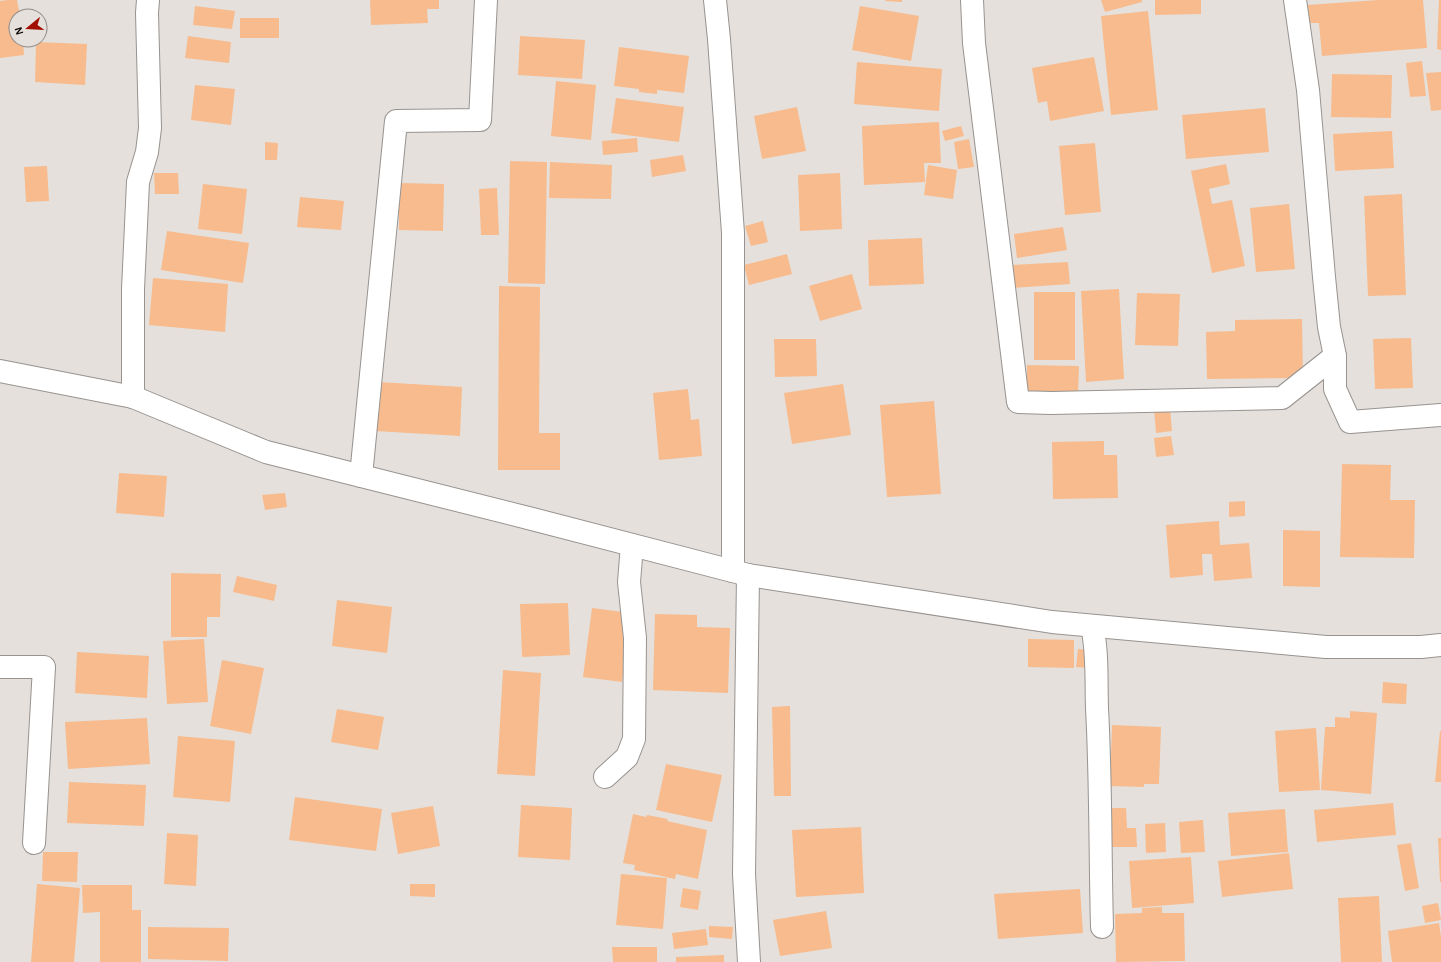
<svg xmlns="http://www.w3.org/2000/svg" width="1441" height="962" viewBox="0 0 1441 962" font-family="'Alegreya Sans',sans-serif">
  <rect width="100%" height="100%" fill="#e5e0dc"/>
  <g fill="#f7bb8d">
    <path d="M8,0H17L20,16H16V40H23L24,55L0,58V1Z"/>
    <path d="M370,0H439V9H427L428,23L371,25Z"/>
    <path d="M886,0H902V2L885,1Z"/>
    <path d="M1101,0H1142V2L1105,12Z"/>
    <path d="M1155,0H1201V14L1155,15Z"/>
    <path d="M1378,0H1423L1427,48L1322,56L1319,23H1309L1308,5Z"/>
    <path d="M1439,0H1441V50L1437,49Z"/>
    <path d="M195,6L235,11L232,29L193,25Z"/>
    <path d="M860,6L919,16L911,61L852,50Z"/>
    <path d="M1148,11L1158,110L1111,115L1101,16Z"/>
    <rect x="240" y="18" width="39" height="20"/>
    <path d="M188,36L231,42L229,63L185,58Z"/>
    <path d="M520,36L585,40L582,79L518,75Z"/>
    <path d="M36,42L87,44L85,85L35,82Z"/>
    <path d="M619,47L689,56L684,93L657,90V94L639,92V89L614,86Z"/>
    <path d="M1094,57L1104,111L1050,121L1047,101L1038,103L1032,68Z"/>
    <path d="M1422,61L1426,96L1410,97L1406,63Z"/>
    <path d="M857,62L942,69L939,111L854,104Z"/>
    <path d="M1441,72V110L1431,111L1426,73Z"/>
    <path d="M1332,74L1392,75L1391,118L1331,117Z"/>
    <path d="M556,81L596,85L591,140L551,136Z"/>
    <path d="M195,85L235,89L231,125L191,120Z"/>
    <path d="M616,98L684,107L679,142L611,133Z"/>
    <path d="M797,107L806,151L762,159L754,116Z"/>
    <path d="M1265,108L1269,152L1186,159L1182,115Z"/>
    <path d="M939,122L941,163H924L925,182L864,185L862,126Z"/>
    <path d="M961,126L964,136L945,141L942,131Z"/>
    <path d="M1392,131L1394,168L1335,171L1333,134Z"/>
    <path d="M637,138L638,152L603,155L602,141Z"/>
    <path d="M969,139L974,167L958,169L954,142Z"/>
    <path d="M265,142L278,143L277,160H265Z"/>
    <path d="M1095,143L1101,212L1065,215L1059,146Z"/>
    <path d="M683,155L686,171L652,177L650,160Z"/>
    <path d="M510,161L547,162L545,284L508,283Z"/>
    <path d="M550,162L612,165L611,199L549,198Z"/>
    <path d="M1226,164L1230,184L1209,189L1212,204L1232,200L1245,266L1212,273L1191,171Z"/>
    <path d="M928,165L957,170L953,199L924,195Z"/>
    <path d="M47,166L49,201L26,202L24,167Z"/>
    <path d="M154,173H178L179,194H155Z"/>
    <path d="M840,173L842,229L800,231L798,175Z"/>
    <path d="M399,183L444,184L443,231L399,230Z"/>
    <path d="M203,184L247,189L242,234L198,229Z"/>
    <path d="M497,188L499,235H481L479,189Z"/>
    <path d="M1402,194L1406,295L1368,296L1364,196Z"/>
    <path d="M300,197L344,201L341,230L297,227Z"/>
    <path d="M1289,204L1295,269L1256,272L1250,208Z"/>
    <path d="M763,221L768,242L751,246L745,226Z"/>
    <path d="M1063,227L1067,250L1017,258L1014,234Z"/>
    <path d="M167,231L249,243L243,283L161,270Z"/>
    <path d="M922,238L924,284L869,286L868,240Z"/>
    <path d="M787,254L792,274L749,285L744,265Z"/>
    <path d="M1068,262L1070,284L1012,288L1011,265Z"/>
    <path d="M852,274L862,309L820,321L809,286Z"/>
    <path d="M153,278L228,284L225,332L149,325Z"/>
    <path d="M499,286L540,287L539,433H560V470H498Z"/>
    <path d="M1119,289L1124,379L1086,382L1081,291Z"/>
    <rect x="1034" y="292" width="41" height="68"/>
    <path d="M1137,293L1180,294L1178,346L1135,345Z"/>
    <path d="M1302,319L1303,378L1207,379L1206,332L1235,331V320Z"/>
    <path d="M1411,338L1413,388L1375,389L1373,339Z"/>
    <path d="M774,339H816L817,376L775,377Z"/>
    <path d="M1027,365L1079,366L1078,394L1027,393Z"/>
    <path d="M378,382L462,387L460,436L375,431Z"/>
    <path d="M843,384L851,435L792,444L784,393Z"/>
    <path d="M688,389L691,420L699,419L702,456L659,460L653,393Z"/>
    <path d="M934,401L941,494L887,497L880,405Z"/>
    <path d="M1170,408L1172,431L1156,433L1154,409Z"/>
    <path d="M1171,436L1174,455L1156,457L1154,438Z"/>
    <path d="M1104,441V455H1117L1118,498L1053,499L1052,442Z"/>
    <path d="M1342,464L1391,465L1390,500H1415L1414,558L1340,557Z"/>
    <path d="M119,473L167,476L164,517L116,513Z"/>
    <path d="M285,493L287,507L265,510L262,495Z"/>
    <path d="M1245,501V516L1229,517V502Z"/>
    <path d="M1219,521L1220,545L1249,543L1252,578L1214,581L1212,554H1202L1203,575L1170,578L1166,525Z"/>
    <path d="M1283,530L1320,531V587L1283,586Z"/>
    <path d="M171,573L221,574L220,617H207V637H171Z"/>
    <path d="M237,576L277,585L274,601L233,592Z"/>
    <path d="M337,600L392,607L387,653L332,646Z"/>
    <path d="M568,603L570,655L522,657L520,604Z"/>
    <path d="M592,608L631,613L622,682L583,677Z"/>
    <path d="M655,614L697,615V627L730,628L728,693L653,690Z"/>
    <path d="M204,639L208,702L167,704L163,641Z"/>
    <path d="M1028,639L1074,640V668L1028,667Z"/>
    <path d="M1078,649L1090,650L1088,668L1076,667Z"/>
    <path d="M77,652L149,656L147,698L75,693Z"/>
    <path d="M222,660L264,668L251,734L210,726Z"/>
    <path d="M503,670L541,673L535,776L497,774Z"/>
    <path d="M1383,682L1407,684L1406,704L1382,703Z"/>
    <path d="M790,706L791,796H774L772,707Z"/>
    <path d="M337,709L384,717L378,750L331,742Z"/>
    <path d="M1350,711L1377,713L1371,794L1321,790L1325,727H1335V717L1350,718Z"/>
    <path d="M147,718L150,764L68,769L65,722Z"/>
    <path d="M1112,725L1161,727L1159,784H1144V787L1110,786Z"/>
    <path d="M1316,728L1320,790L1279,792L1275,731Z"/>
    <path d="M1440,731H1441V782H1435Z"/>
    <path d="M178,736L235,741L230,802L173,797Z"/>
    <path d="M666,764L722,775L712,822L656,810Z"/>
    <path d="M69,782L146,785L144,826L67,823Z"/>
    <path d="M295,797L382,809L376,851L289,840Z"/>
    <path d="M1393,803L1396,835L1317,842L1314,810Z"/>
    <path d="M521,805L572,808L570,860L518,857Z"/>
    <path d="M433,806L440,846L398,854L391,813Z"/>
    <path d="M1110,808H1126L1127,828H1136L1137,847H1110Z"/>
    <path d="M1285,809L1288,852L1231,856L1228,813Z"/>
    <path d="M633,814L646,817L647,815L668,819L667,821L707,830L698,879L676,874L675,879L634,870L635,865L623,863Z"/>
    <path d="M1203,820L1205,852L1181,853L1179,822Z"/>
    <path d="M1165,823L1166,852L1146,853L1145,824Z"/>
    <path d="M861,827L864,893L796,897L792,830Z"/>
    <path d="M167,833L198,835L196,886L164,884Z"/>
    <path d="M1438,838H1441V882H1440Z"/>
    <path d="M1411,843L1419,888L1405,891L1397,845Z"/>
    <path d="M43,852H78L77,882L42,881Z"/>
    <path d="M1289,853L1293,889L1222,897L1218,861Z"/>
    <path d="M1191,857L1194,903L1132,908L1129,861Z"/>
    <path d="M621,874L667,878L663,929L616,925Z"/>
    <path d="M37,884L80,888L74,962H31Z"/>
    <path d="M410,884H435V897L410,896Z"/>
    <path d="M82,885H132V910H141V962H100V912L83,913Z"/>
    <path d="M683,888L701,891L698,910L680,907Z"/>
    <path d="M1080,889L1083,933L998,939L994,894Z"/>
    <path d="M1379,896L1382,962H1341L1338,898Z"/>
    <path d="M1438,903L1441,920L1425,923L1422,906Z"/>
    <path d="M1162,907V913H1184L1185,961L1116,962L1115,914L1142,913V908Z"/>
    <path d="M826,911L832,948L780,956L773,920Z"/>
    <path d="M1439,923L1441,937V962H1392L1388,931Z"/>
    <path d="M709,926L733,927L732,939L709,937Z"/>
    <path d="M148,927L229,928L228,961L148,959Z"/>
    <path d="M706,929L708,945L674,949L672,933Z"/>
    <path d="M612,947H657V962H613Z"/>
    <path d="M724,955V962H676V957Z"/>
  </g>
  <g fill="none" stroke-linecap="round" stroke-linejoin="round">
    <g stroke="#979390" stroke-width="24">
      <g id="street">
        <path d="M715,0L719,39L733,233V571"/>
        <path d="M972,0L974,43L1018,402L1051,403L1282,398L1335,356"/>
        <path d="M1295,0L1308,90L1324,277L1329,327L1335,356V389L1350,422L1441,415"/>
        <path d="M0,371L133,397L266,452L536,520L748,575L1052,622L1326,647H1421L1441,645"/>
        <path d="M133,397V289L138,182L147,152L150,128L147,13L148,0"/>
        <path d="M361,476L396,121L480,120L486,0"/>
        <path d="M748,575L744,874L749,962"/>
        <path d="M1092,626C1098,653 1096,680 1097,708C1101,781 1100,854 1102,927"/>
        <path d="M0,667H44L34,843"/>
        <path d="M605,777L627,757L634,739L635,638L629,582L632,545"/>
      </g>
    </g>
    <use href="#street" stroke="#fff" stroke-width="22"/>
  </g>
  <g transform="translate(28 28) rotate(252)"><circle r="19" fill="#e5e0dc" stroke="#8f8b88"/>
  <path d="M0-3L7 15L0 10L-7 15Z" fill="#a30d01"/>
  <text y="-6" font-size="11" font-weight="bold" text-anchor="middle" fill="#0d0b0a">N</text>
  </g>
</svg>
